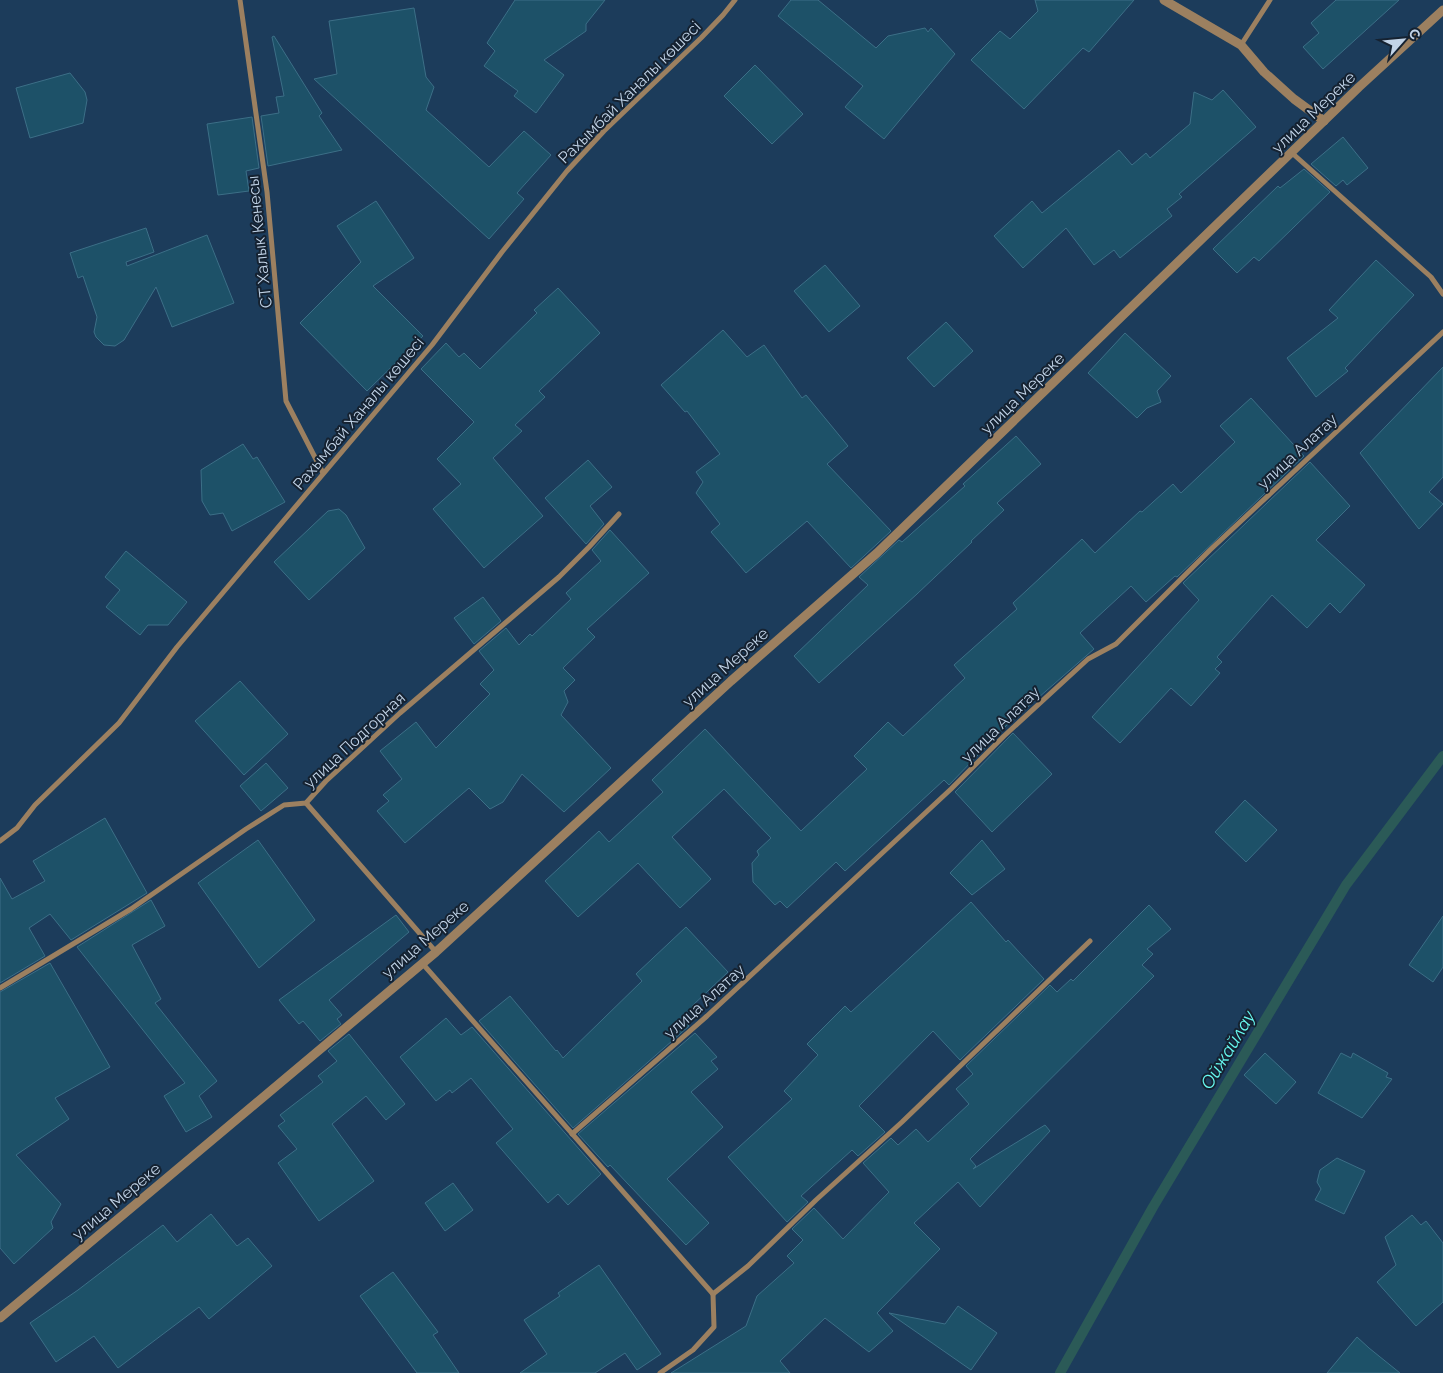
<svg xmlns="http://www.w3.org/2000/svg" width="1443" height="1373" viewBox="0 0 1443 1373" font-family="Raleway,sans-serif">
  <rect width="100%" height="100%" fill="#1c3c5b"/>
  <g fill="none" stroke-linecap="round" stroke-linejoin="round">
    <path stroke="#2b5a57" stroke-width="10" d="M1060,1373L1153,1207L1346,885L1443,756"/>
  </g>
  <g fill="#1d5168" stroke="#3c6f87">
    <path d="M515,0H605L586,24V31L544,60L564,75L536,113L514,96L518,91L484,66L495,51L487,43Z"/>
    <path d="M791,0H818L876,48L888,36L925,28L928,32L931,28L955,54L884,139L845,107L863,86L778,16Z"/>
    <path d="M1035,0H1134L1089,52L1083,48L1024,109L971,60L1000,31L1010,39L1038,11Z"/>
    <path d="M1336,0H1399L1323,69L1303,47L1319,33L1311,23Z"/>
    <path d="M414,8L426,77L434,87L426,110L489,167L524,131L551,155L517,193L524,199L489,239L314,79L337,74L329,21Z"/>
    <path d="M274,36L322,113L319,116L342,150L268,166L261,116L279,113L276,97L284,96L272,37Z"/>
    <path d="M755,65L803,114L772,144L724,96Z"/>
    <path d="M70,73L85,92L87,100L83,123L30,138L16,88Z"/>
    <path d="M1223,90L1256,127L1179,194L1182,197L1167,209L1172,216L1120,258L1114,250L1094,265L1066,228L1023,268L994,236L1032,201L1042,213L1119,150L1132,165L1146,153L1150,158L1190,124L1194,92L1212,100Z"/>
    <path d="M252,117L259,168L246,171L249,191L218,195L207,124Z"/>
    <path d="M1343,137L1368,168L1347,185L1343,180L1336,186L1311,164Z"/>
    <path d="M1304,169L1330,192L1259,261L1254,257L1237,273L1213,249L1278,186L1280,188Z"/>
    <path d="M376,201L414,258L373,286L423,336L367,391L300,323L361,262L337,226Z"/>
    <path d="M146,228L154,252L126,262L127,266L207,235L234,303L172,327L156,287L124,340L115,346L104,345L96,337L94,332L97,317L83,276L78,278L70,253Z"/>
    <path d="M1376,260L1414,295L1345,368L1348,371L1316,397L1287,358L1338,318L1329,310Z"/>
    <path d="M825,265L860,306L829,332L794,291Z"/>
    <path d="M558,288L600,333L539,391L545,397L515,425L522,431L493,458L543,516L484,568L433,509L461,484L437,459L474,422L421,369L446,343L459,357L464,353L480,369L537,313L534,310Z"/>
    <path d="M946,322L973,351L934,387L907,358Z"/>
    <path d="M723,330L747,357L764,345L802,398L806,395L848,446L827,464L891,531L851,568L807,521L746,573L711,532L720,524L696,493L703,482L696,472L720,454L687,411L685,412L661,385Z"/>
    <path d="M1125,333L1171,376L1157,391L1161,402L1147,408L1137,418L1088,373Z"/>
    <path d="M1443,367V477L1429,492L1443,504L1419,529L1360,453Z"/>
    <path d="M1251,398L1304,456L1177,577L1175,576L1146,602L1131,586L1080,633L1094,649L1006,726L949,785L944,780L845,871L836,862L787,908L780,901L775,905L753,882L752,863L759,855L757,851L771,838L724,789L672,837L711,879L680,908L638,863L578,917L545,881L599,831L609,842L663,792L652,780L705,729L801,831L867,769L854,756L888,722L903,736L965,678L954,665L1017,609L1013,603L1082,539L1095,553L1140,511L1142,512L1173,484L1181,493L1235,442L1220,426Z"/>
    <path d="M1016,436L1041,464L997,503L1004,510L971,541L972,542L917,594L819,683L794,656L868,585L859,577L899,540L902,542L965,486L963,484Z"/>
    <path d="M243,444L253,459L257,457L285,502L232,531L223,513L210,515L202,501L201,470Z"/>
    <path d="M588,460L612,487L590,506L604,524L586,544L545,498Z"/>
    <path d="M1310,462L1350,506L1316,540L1365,585L1340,613L1330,603L1307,628L1272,595L1217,657L1222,662L1215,669L1220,673L1191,706L1171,688L1120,743L1092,717L1199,600L1183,583Z"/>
    <path d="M339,509L346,515L365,548L309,600L274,562L328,511Z"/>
    <path d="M610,530L649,573L587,629L595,637L563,668L575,680L564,691L568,702L561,715L611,768L564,812L522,774L503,802L490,809L469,788L405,843L377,811L389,801L383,795L402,779L380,751L416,722L436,748L490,694L480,684L494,670L479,651L506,628L519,645L530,634L532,636L571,599L566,593L601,561L592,550Z"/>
    <path d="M126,551L187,602L168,625H148L140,635L106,607L120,590L105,577Z"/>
    <path d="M483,597L501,621L474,644L454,618Z"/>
    <path d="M240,681L288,734L244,775L195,721Z"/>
    <path d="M1013,733L1052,774L992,832L955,792Z"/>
    <path d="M266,763L288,788L261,811L240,786Z"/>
    <path d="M1245,800L1277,830L1246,862L1215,832Z"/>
    <path d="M105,818L147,893L71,940L50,914L29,928L45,956L0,983V878L12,899L45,881L33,861Z"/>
    <path d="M258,840L315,920L259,968L198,883Z"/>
    <path d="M982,840L1005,869L972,895L950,873Z"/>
    <path d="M151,900L165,926L132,945L161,999L155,1003L217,1081L199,1096L212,1117L186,1132L164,1096L185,1083L77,947Z"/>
    <path d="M971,902L1006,942L1008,940L1044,979L960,1060L933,1031L859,1106L885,1132L858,1156L852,1150L801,1196L808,1202L787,1222L728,1157L792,1099L784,1091L818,1055L807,1044L845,1006L851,1012Z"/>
    <path d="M1149,905L1171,929L1147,949L1153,954L1142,965L1154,976L970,1159L976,1166L973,1169L1045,1125L1050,1131L980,1207L958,1182L914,1223L940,1249L877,1313L893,1331L869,1352L825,1318L780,1361L790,1373H671L746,1326L757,1296L794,1263L787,1256L803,1240L792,1229L814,1208L843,1239L889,1192L863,1163L891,1138L898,1145L916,1129L928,1142L969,1104L956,1089L973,1074L966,1066L1050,985L1057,992L1071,979L1073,981Z"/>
    <path d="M396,915L409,932L329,1000L342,1015L337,1019L341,1024L320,1041L303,1021L299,1024L279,1000Z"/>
    <path d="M1443,916V967L1433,982L1409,965Z"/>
    <path d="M686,927L728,972L692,1006L695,1009L683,1020L689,1026L573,1128L479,1021L510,996L556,1051L557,1050L563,1058L642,981L636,974Z"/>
    <path d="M50,963L110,1067L55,1098L69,1119L16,1155L61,1204L51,1222L53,1228L14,1264L0,1248V992Z"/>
    <path d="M446,1018L461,1035L472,1027L601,1174L568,1205L558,1194L548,1203L496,1143L513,1129L471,1078L452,1093L450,1090L436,1101L400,1057Z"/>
    <path d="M695,1033L717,1057L711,1061L718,1069L691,1092L723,1127L667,1179L709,1223L686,1245L610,1165L608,1167L578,1134Z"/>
    <path d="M349,1034L405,1104L386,1120L366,1096L332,1124L374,1181L319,1221L278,1163L297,1149L278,1126L285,1121L280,1115L323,1082L318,1076L337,1061L328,1051Z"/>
    <path d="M1265,1053L1296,1082L1276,1104L1244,1075Z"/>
    <path d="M1341,1053L1351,1058L1353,1053L1388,1073L1386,1077L1392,1079L1362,1118L1318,1093Z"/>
    <path d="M1337,1158L1365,1171L1344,1214L1315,1200L1321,1189L1317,1182L1320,1170Z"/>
    <path d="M453,1183L473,1210L445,1231L425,1203Z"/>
    <path d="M211,1214L237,1246L248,1238L272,1266L209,1319L199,1307L118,1368L94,1336L56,1362L30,1323L78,1290L163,1225L177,1242Z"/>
    <path d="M1412,1215L1421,1225L1426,1221L1443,1243V1302L1416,1326L1377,1282L1396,1265L1385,1237Z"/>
    <path d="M599,1265L661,1354L637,1370L625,1353L595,1373H520L547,1354L524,1320L560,1296L558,1293Z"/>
    <path d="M393,1272L438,1332L433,1335L459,1373H417L360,1296Z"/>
    <path d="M958,1306L997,1333L971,1370L889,1313L945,1324Z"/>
    <path d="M1357,1337L1369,1348L1400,1373H1327Z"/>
  </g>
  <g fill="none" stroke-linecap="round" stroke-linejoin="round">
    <g stroke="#9c8060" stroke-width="5">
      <path d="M240,0L267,192L286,401L323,473"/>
      <path d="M1241,45L1270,0"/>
      <path d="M1292,153L1431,277L1443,294"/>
      <path d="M306,803L436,952"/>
      <path d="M0,841L17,828L35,805L119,723L177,647L432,345L502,252L567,171L604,131L701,38L723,15L735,0"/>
      <path d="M422,963L713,1294"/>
      <path d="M0,988L131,909L246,829L284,805L306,803L326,781L400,713L559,577L589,547L619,514"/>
      <path d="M572,1134L707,1016L951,789L1004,736L1088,659L1116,644L1210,550L1443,332"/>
      <path d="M713,1294L748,1266L816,1200L902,1122L1090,941"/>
      <path d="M660,1373L693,1350L714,1327L713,1294"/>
    </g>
    <g stroke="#9c8060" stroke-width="9">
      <path d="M1164,0L1241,45L1264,72L1294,99L1324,121"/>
      <path d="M0,1318L436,952L731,681L877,553L1359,87L1443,10"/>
    </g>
  </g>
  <g text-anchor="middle" stroke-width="4" stroke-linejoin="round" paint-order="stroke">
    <g font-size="16" fill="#c2d4e8" stroke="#152231">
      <text transform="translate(629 92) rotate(-45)" y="6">Рахымбай Ханалы көшесі</text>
      <text transform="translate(1313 112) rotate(-44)" y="6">улица Мереке</text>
      <text transform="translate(259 242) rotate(-96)" y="6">СТ Халык Кенесы</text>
      <text transform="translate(1022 393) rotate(-44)" y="6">улица Мереке</text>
      <text transform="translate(358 413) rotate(-50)" y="6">Рахымбай Ханалы көшесі</text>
      <text transform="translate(1297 451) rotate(-43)" y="6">улица Алатау</text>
      <text transform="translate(725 667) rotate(-42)" y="6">улица Мереке</text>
      <text transform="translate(1000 724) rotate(-44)" y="6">улица Алатау</text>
      <text transform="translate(354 740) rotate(-43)" y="6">улица Подгорная</text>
      <text transform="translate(425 939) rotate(-41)" y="6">улица Мереке</text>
      <text transform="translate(704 1001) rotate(-42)" y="6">улица Алатау</text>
      <text transform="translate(116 1201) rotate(-40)" y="6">улица Мереке</text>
    </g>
    <g font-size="18" font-style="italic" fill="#68fbf3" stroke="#152231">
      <text transform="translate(1228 1050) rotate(-59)" y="6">Ойжайлау</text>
    </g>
  </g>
  <g transform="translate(1403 40) rotate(63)" stroke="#152231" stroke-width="4" paint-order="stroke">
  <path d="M0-4L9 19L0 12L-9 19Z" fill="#c2d4e8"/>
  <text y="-8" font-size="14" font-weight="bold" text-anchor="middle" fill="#c2d4e8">С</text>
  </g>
</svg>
